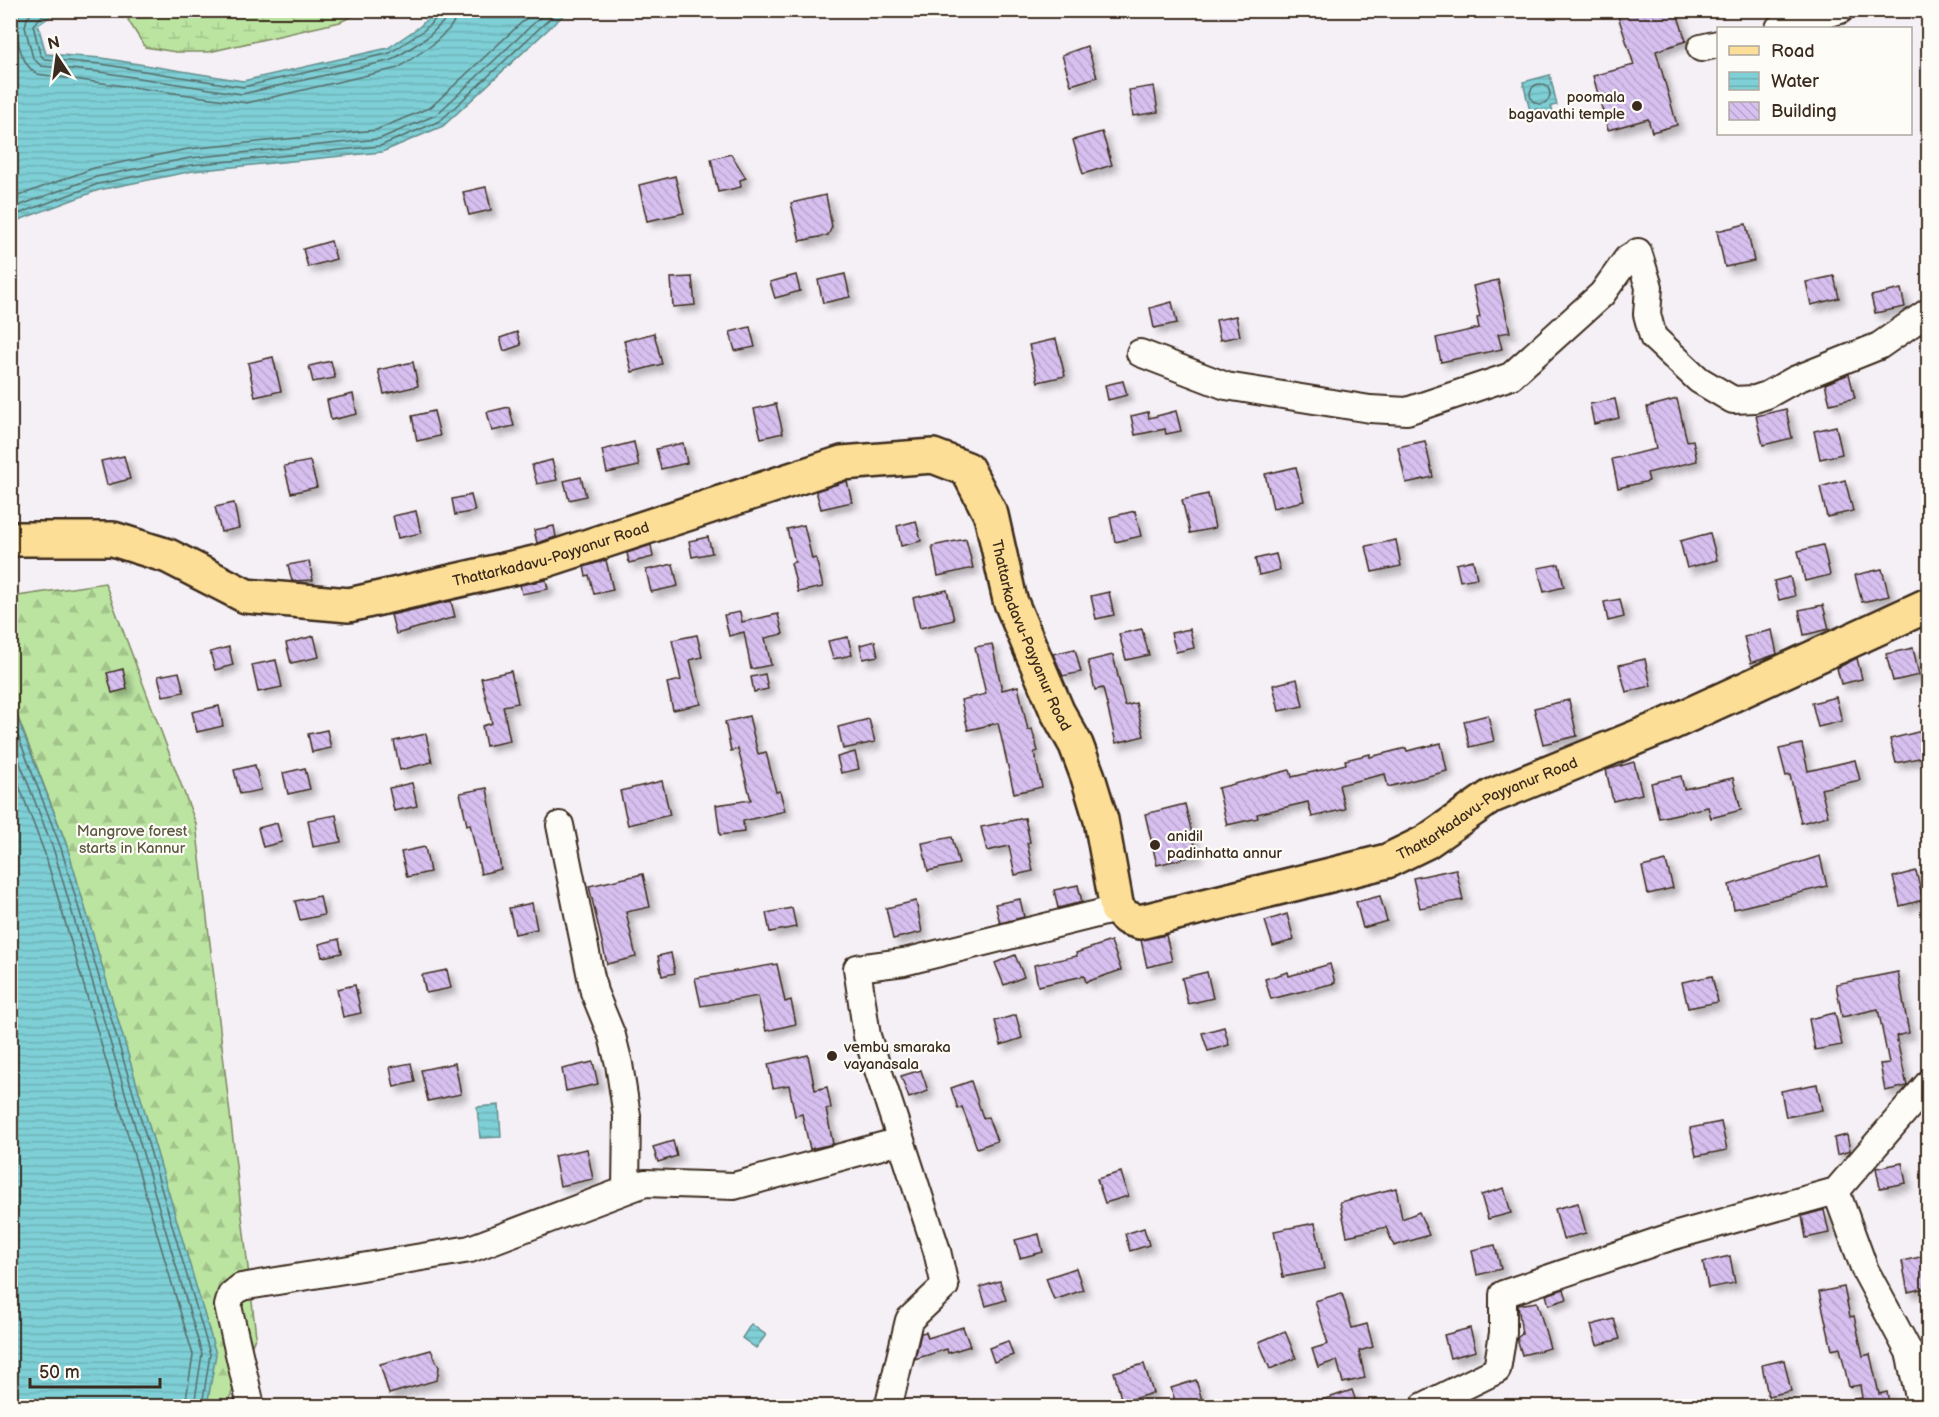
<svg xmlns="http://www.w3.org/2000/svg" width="1939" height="1417" viewBox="0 0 1939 1417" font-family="'Balsamiq Sans',sans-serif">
  <defs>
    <pattern id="forest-firs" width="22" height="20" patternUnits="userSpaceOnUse" patternTransform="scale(1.5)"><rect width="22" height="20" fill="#bbe4a1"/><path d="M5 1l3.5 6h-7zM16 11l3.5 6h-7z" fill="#a2c48a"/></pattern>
    <pattern id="wetland-marsh" width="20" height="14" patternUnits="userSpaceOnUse" patternTransform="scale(1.5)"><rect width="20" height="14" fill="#bbe4a1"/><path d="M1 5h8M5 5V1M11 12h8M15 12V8" fill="none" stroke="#a2c48a"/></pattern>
    <pattern id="water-rules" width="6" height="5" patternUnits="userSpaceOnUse" patternTransform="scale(1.5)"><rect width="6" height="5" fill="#7ecfd6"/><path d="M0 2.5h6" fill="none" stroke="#6eb2b7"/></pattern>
    <pattern id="building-back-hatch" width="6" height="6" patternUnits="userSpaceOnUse" patternTransform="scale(1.5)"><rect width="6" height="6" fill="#d7c0f0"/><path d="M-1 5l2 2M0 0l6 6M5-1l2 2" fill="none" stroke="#b9a5cd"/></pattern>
    <filter id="shadow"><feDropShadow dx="5.5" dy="5.5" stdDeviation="3" flood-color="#0004"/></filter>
  </defs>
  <rect width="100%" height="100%" fill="#f5f0f6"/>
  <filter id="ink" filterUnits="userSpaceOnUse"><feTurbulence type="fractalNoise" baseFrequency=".0167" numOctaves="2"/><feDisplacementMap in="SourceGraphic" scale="12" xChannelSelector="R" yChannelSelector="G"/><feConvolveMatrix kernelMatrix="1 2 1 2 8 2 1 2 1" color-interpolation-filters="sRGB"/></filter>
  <g filter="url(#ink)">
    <path fill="url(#forest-firs)" stroke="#7b8760" stroke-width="1.5" d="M105,583L196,824L256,1336L226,1406H168L67,846L11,699V597Z"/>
    <path fill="url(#wetland-marsh)" stroke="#7b8760" stroke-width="1.5" d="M135,10H364V11L340,22L209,52H176L145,47L128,20Z"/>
    <g fill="url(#water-rules)" stroke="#638d8c" stroke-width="1.5">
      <path d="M11,10L58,11L38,25L46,54L102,58L243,81L388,48L419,27L436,11H568L443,126L382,152L193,171L99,190L11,223Z"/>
      <path d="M1550,75L1557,105L1551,106L1553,112L1541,115L1539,109L1530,111L1523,82Z"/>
      <path d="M10,699L67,846L216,1354L207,1406H11Z"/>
      <path d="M499,1105L501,1137L480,1138L477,1107Z"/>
      <path d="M751,1324L766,1335L756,1348L742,1338Z"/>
    </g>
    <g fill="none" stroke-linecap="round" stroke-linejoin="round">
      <g stroke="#566c68" stroke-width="1.5">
        <path d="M21,10C11,28 20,64 37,74L247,103L398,68L432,45L449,29L455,20L456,10"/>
        <path d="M35,10L27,18L25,27L33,58L41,66L100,72L242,94L392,60L428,37L444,21L447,10"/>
        <path d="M48,10L33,25L40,54L44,59L101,64L243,87L390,53L423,31L438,17L440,10"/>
        <circle cx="1540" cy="94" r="10"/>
        <path d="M10,199L94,168L188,149L376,130L431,107L535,10"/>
        <path d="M10,209L96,177L190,158L379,139L436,115L548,10"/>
        <path d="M10,217L98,184L191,165L380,146L440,121L559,10"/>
        <path d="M10,715L61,848L210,1354L202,1406"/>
        <path d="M10,737L54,851L202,1354L194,1406"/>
        <path d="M10,762L45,854L193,1355L185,1406"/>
      </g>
    </g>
    <g fill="url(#building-back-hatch)" stroke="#3b2a1e" stroke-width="1.5" filter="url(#shadow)">
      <path d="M1616,10H1676L1686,41L1656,51L1677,125L1652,132L1648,119L1608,130L1593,76L1634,65Z"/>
      <path d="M1087,46L1097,77L1071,85L1062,55Z"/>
      <path d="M1154,86L1158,112L1133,116L1129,90Z"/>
      <path d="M1102,132L1112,165L1083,174L1073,140Z"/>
      <path d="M731,154L746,178L740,180L741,187L718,192L711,159Z"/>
      <path d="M675,176L684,213L647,221L639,185Z"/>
      <path d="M486,187L491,210L469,215L463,192Z"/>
      <path d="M826,195L832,227L828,235L800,241L791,203Z"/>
      <path d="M1746,224L1754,261L1725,267L1717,231Z"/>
      <path d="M331,241L336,259L308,267L303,249Z"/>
      <path d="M845,274L850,297L823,303L818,280Z"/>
      <path d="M796,275L800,291L775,298L770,282Z"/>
      <path d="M1834,276L1839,298L1811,305L1806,282Z"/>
      <path d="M692,277L695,305L673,307L671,278Z"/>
      <path d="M1498,280L1510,332L1498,334L1502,349L1441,362L1436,338L1479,328L1477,318L1480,317L1473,286Z"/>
      <path d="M1901,289L1905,307L1875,313L1871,296Z"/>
      <path d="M1172,302L1177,323L1154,328L1150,308Z"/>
      <path d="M1236,316L1240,336L1220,340L1216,320Z"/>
      <path d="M750,327L755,347L735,351L730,332Z"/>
      <path d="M517,332L521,345L504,351L500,338Z"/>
      <path d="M654,333L662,364L632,372L624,341Z"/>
      <path d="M1056,339L1065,376L1038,382L1029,345Z"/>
      <path d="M273,357L281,391L255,397L248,363Z"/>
      <path d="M331,361L335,378L313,382L309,366Z"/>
      <path d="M413,362L418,386L384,394L378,370Z"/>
      <path d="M1849,374L1855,398L1830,404L1825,384Z"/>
      <path d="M1123,381L1127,395L1108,400L1105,385Z"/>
      <path d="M353,394L357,414L331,420L327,400Z"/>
      <path d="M1615,399L1619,418L1594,424L1590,404Z"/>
      <path d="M1677,399L1687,441L1693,440L1697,461L1647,473L1649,481L1618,488L1612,459L1656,449L1647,407Z"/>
      <path d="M776,404L783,433L761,438L754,409Z"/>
      <path d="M509,407L514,426L492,431L487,412Z"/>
      <path d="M1786,409L1792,438L1763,445L1756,416Z"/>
      <path d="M434,411L440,436L417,441L412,416Z"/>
      <path d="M1176,411L1181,431L1166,434L1165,429L1135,435L1131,416L1148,412L1149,418Z"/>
      <path d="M1836,426L1842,454L1820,459L1814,431Z"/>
      <path d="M1425,441L1433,477L1406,483L1398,447Z"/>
      <path d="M634,442L639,466L607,473L602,450Z"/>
      <path d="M683,443L687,463L661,469L656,449Z"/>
      <path d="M124,456L130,479L107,485L101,461Z"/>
      <path d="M552,460L557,480L537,484L532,465Z"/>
      <path d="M310,461L317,487L291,493L284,466Z"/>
      <path d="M1296,467L1304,501L1273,508L1265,474Z"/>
      <path d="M581,477L586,496L569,500L564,481Z"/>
      <path d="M1845,480L1853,511L1827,517L1820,487Z"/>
      <path d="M847,481L852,502L821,509L816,491Z"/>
      <path d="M1208,494L1215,528L1190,533L1182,500Z"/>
      <path d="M471,495L475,511L455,515L452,499Z"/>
      <path d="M234,503L239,528L221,532L215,507Z"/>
      <path d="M416,511L421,533L398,538L393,516Z"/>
      <path d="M1135,511L1141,536L1115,542L1110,517Z"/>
      <path d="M916,521L921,541L901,546L897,526Z"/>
      <path d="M804,525L812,559L816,558L823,587L798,592L791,563L795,562L787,529Z"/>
      <path d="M554,526L556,537L537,543L534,530Z"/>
      <path d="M1710,533L1717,560L1687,568L1680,541Z"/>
      <path d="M708,537L712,553L692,557L689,541Z"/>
      <path d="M966,539L973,568L938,576L932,546Z"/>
      <path d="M1396,540L1401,566L1372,572L1366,546Z"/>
      <path d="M651,545L653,557L629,563L627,553Z"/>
      <path d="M1823,545L1830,575L1805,581L1798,551Z"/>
      <path d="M1276,554L1280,570L1259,575L1255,559Z"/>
      <path d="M606,560L613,590L594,594L589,575L586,576L584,567Z"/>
      <path d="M1473,560L1477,578L1460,581L1456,564Z"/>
      <path d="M309,561L313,580L292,581L288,565Z"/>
      <path d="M673,564L678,586L651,592L646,570Z"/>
      <path d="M1559,564L1564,587L1544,592L1538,568Z"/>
      <path d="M1882,569L1889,596L1862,602L1855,575Z"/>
      <path d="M1790,577L1795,596L1779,600L1774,581Z"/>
      <path d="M546,580L548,589L522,594L520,585Z"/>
      <path d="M947,590L954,620L920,628L913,598Z"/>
      <path d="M1109,592L1114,615L1096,619L1091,596Z"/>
      <path d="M1620,599L1624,617L1608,621L1604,602Z"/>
      <path d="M451,601L455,617L396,634L391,615Z"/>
      <path d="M1823,605L1829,629L1804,635L1799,610Z"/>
      <path d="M740,612L742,622L778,614L783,634L765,638L771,665L751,669L744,632L729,636L724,615Z"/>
      <path d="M1142,629L1149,655L1126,660L1119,634Z"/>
      <path d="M1190,629L1194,648L1176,652L1171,633Z"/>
      <path d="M1772,630L1777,654L1751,663L1744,637Z"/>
      <path d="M697,635L702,657L690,660L701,704L673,710L667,683L681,680L672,640Z"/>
      <path d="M314,636L319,657L291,663L286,643Z"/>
      <path d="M848,637L852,655L833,659L828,641Z"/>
      <path d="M875,641L878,656L863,659L860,645Z"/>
      <path d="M992,644L1002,690L1018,686L1028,730L1032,729L1038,751L1034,752L1042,787L1014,793L998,723L968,730L961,700L986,694L975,647Z"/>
      <path d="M229,647L233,665L215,670L210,652Z"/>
      <path d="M1913,648L1919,675L1893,681L1886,654Z"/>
      <path d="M1075,649L1081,672L1063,676L1053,654Z"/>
      <path d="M1113,655L1125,706L1136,703L1144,736L1116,743L1103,688L1095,690L1088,661Z"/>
      <path d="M1857,658L1862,679L1841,684L1837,668Z"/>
      <path d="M1645,659L1651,686L1626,692L1619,665Z"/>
      <path d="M276,660L282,687L258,692L252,665Z"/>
      <path d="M123,669L127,689L112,693L107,673Z"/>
      <path d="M511,671L518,703L503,706L510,741L486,746L482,726L492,723L481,678Z"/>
      <path d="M179,672L184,692L163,696L158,676Z"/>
      <path d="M765,674L768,689L754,692L751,677Z"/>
      <path d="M1297,679L1303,706L1279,711L1273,685Z"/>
      <path d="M1836,697L1842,721L1818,727L1812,703Z"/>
      <path d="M1569,700L1577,736L1543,744L1534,708Z"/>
      <path d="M219,706L223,726L197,732L192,712Z"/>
      <path d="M1488,715L1494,741L1470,747L1464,721Z"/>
      <path d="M749,716L758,754L766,752L776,792L780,791L785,811L743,821L744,832L720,835L716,805L751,800L738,749L731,751L725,722Z"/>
      <path d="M869,719L875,742L843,749L838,727Z"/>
      <path d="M327,730L331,748L312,752L308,734Z"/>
      <path d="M1922,731L1928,756L1896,763L1890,739Z"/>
      <path d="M426,734L432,762L400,770L394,741Z"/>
      <path d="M1441,743L1447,771L1388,787L1385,774L1339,785L1345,809L1312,817L1308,802L1257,814L1258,818L1227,825L1218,788L1290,770L1292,777L1346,764L1345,760L1370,754V757L1406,748L1407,751Z"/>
      <path d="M1802,744L1808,771L1855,760L1860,780L1821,789L1828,816L1801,823L1790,775L1786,776L1779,749Z"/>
      <path d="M855,752L859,769L841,773L837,757Z"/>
      <path d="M1634,762L1642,794L1613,801L1606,770Z"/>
      <path d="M255,765L261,790L240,794L234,770Z"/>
      <path d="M305,768L310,789L288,794L283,773Z"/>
      <path d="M1681,776L1684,789L1733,778L1741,810L1711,818L1708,807L1659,818L1651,783Z"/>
      <path d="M662,781L670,815L628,825L620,791Z"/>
      <path d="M412,783L417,806L394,811L389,788Z"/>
      <path d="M487,788L501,869L481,874L470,824L467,825L460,793Z"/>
      <path d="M1185,804L1197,855L1157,865L1145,814Z"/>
      <path d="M336,815L341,842L313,847L308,820Z"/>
      <path d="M1025,818L1030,842L1027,843L1033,871L1015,875L1009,846L987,851L981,827Z"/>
      <path d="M277,823L282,842L263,847L258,828Z"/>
      <path d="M952,837L959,864L928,871L922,843Z"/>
      <path d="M425,847L430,872L407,877L401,852Z"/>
      <path d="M1820,856L1827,886L1734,909L1729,885Z"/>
      <path d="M1666,861L1673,888L1648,894L1642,867Z"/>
      <path d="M1456,869L1463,900L1420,908L1413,878Z"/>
      <path d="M1916,871L1923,900L1900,906L1893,877Z"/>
      <path d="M643,874L650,907L626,912L636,957L607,964L589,886Z"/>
      <path d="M1078,885L1082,902L1058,908L1054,890Z"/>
      <path d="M320,896L324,915L300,920L295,901Z"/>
      <path d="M1380,896L1387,921L1363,928L1356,902Z"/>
      <path d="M1020,899L1024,917L1000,923L995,904Z"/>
      <path d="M916,901L922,932L893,939L886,908Z"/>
      <path d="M532,903L537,929L515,934L509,908Z"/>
      <path d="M792,908L796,927L770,932L766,913Z"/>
      <path d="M1287,914L1294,940L1273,946L1265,921Z"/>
      <path d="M1166,935L1172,961L1147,967L1141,940Z"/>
      <path d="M339,939L342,953L322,957L319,944Z"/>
      <path d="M1111,941L1121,970L1086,982L1084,976L1038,986L1034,965L1077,956L1076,953Z"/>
      <path d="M671,953L675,973L662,976L658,956Z"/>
      <path d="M1015,955L1024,977L1004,985L995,963Z"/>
      <path d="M777,964L785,1002L791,1000L796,1024L766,1031L758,996L701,1006L695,978Z"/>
      <path d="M1330,964L1335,983L1271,999L1265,979L1288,972L1289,976Z"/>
      <path d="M447,970L451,988L426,993L422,975Z"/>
      <path d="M1207,972L1213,998L1188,1004L1182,978Z"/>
      <path d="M1898,972L1909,1033L1896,1036L1907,1086L1885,1091L1880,1064L1889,1063L1878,1009L1842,1017L1836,984Z"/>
      <path d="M1712,976L1718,1002L1688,1008L1682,982Z"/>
      <path d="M355,985L361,1013L343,1017L337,989Z"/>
      <path d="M1835,1013L1842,1045L1815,1050L1809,1019Z"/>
      <path d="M1016,1015L1022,1038L1001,1045L995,1021Z"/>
      <path d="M1224,1027L1229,1045L1208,1051L1202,1033Z"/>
      <path d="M808,1055L815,1090L827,1087L831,1108L826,1109L833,1144L810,1149L802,1114L795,1116L789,1085L773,1088L768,1064Z"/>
      <path d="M593,1062L598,1084L566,1091L562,1069Z"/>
      <path d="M411,1063L415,1082L394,1087L390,1067Z"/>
      <path d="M455,1063L461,1094L428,1101L421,1070Z"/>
      <path d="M921,1070L928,1091L909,1098L901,1076Z"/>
      <path d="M971,1081L983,1118L988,1117L997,1141L977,1148L962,1107L958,1109L951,1088Z"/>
      <path d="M1817,1084L1822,1110L1786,1117L1781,1091Z"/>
      <path d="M1721,1122L1727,1150L1696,1156L1690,1128Z"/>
      <path d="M1847,1135L1850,1151L1837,1155L1834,1138Z"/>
      <path d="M673,1141L677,1156L658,1162L653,1147Z"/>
      <path d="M587,1149L593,1179L560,1186L554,1156Z"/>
      <path d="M1902,1163L1906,1183L1880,1188L1876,1168Z"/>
      <path d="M1121,1172L1128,1196L1105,1203L1097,1179Z"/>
      <path d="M1396,1188L1402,1219L1419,1212L1429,1235L1394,1246L1386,1227L1347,1236L1340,1202Z"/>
      <path d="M1504,1188L1511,1213L1488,1219L1481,1195Z"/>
      <path d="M1578,1203L1586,1233L1563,1239L1555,1209Z"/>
      <path d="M1824,1210L1829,1233L1806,1238L1802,1216Z"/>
      <path d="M1315,1223L1324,1269L1283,1277L1274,1231Z"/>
      <path d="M1144,1228L1149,1245L1130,1251L1125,1234Z"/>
      <path d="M1039,1234L1043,1252L1020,1258L1015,1240Z"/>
      <path d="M1495,1245L1501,1269L1477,1275L1472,1250Z"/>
      <path d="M1929,1255V1287L1908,1292L1902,1261Z"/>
      <path d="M1730,1256L1735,1283L1708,1288L1703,1262Z"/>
      <path d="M1076,1268L1083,1290L1054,1300L1046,1278Z"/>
      <path d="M1000,1281L1006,1300L986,1306L980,1287Z"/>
      <path d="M1844,1287L1850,1317L1854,1316L1863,1356L1870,1354L1879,1394L1887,1392L1890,1407H1850L1849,1400L1862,1398L1860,1385L1849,1387L1840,1348L1832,1350L1819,1292Z"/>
      <path d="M1564,1289L1567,1299L1549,1305L1546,1295Z"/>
      <path d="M1342,1293L1352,1328L1367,1324L1373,1347L1359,1351L1365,1378L1343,1383L1337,1360L1318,1367L1312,1349L1328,1344L1315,1301Z"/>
      <path d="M1537,1302L1550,1348L1522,1355L1517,1338L1522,1334L1518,1305Z"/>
      <path d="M1614,1319L1620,1339L1597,1345L1591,1325Z"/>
      <path d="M963,1327L970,1346L948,1353L947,1349L915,1359L921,1333L926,1332L928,1338Z"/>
      <path d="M1470,1328L1476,1351L1450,1358L1444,1335Z"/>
      <path d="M1285,1331L1296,1358L1270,1369L1259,1342Z"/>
      <path d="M1008,1341L1013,1355L994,1362L989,1348Z"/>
      <path d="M431,1350L439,1367L437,1380L389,1394L380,1364Z"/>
      <path d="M1784,1360L1791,1391L1768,1396L1762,1365Z"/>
      <path d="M1144,1364L1153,1393L1122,1402L1114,1372Z"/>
      <path d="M1196,1380L1202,1400L1177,1407L1171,1388Z"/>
      <path d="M1352,1390L1358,1407H1310V1404Z"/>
    </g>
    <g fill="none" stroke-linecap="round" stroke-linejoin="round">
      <g stroke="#3b2a1e" stroke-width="30">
        <g id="minor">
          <path d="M1779,28L1840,10"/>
          <path d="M1701,48L1718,44"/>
          <path d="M1140,353L1226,386L1370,409L1407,411L1511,376L1602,294L1627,259L1638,252L1649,287L1647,314L1653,337L1699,380L1733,400L1755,399L1767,395L1794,380L1879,346L1928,312"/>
          <path d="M560,825L594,992L612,1036L619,1064L627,1116L626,1189"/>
          <path d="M1836,1191L1865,1270L1909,1352L1921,1406"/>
          <path d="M251,1406L228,1306L231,1295L241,1287L470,1249L645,1183L734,1186L900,1141"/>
          <path d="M892,1406L890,1400L909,1320L945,1286L937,1251L867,1036L857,968L904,962L1117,909"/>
          <path d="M1424,1406L1497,1370L1503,1333V1294L1670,1237L1836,1191L1928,1084"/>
        </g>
      </g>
      <g stroke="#3b2a1e" stroke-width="38">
        <g id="major">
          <path id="s1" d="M10,539H113L168,556L246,596L349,605L543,561L842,463L933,456L967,469L991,515L1010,600L1057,711L1076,745L1088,777L1101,820L1117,909L1127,918L1140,922L1387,861L1426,842L1492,796L1667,725L1928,605"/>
        </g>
      </g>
      <use href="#minor" stroke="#fdfcf7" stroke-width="26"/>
      <use href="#major" stroke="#fcde96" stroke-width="33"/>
    </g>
  </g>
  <g fill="#3b2a1e" stroke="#fdfcf7" stroke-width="2">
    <circle cx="1637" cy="106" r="6"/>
    <circle cx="1155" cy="845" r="6"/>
    <circle cx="832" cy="1056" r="6"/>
  </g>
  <g text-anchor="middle" stroke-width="4.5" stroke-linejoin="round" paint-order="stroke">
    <g font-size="15" fill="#3b2a1e" stroke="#fdfcf7" text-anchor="start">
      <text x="1625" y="102" text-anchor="end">poomala<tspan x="1625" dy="17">bagavathi temple</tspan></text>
      <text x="1167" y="841">anidil<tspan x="1167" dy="17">padinhatta annur</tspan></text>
      <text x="844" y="1052">vembu smaraka<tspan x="844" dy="17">vayanasala</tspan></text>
    </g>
    <g font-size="15" fill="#3b2a1e" stroke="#fdfcf7">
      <text dy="5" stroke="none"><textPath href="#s1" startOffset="560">Thattarkadavu-Payyanur Road</textPath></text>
      <text dy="5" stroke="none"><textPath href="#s1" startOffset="1172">Thattarkadavu-Payyanur Road</textPath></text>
      <text dy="5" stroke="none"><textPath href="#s1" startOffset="1856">Thattarkadavu-Payyanur Road</textPath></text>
    </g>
    <g font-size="15" fill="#5b583f" stroke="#fdfcf7">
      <text x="132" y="836">Mangrove forest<tspan x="132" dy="17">starts in Kannur</tspan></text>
    </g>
  </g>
  <rect width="1939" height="1417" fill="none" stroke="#fdfcf7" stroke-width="36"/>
  <rect x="18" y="18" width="1903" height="1381" fill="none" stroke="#3b2a1e" stroke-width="2" filter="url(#ink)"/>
  <rect x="1717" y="27" width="195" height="108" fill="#fdfcf7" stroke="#afa8a0" stroke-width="1.5"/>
  <rect x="1729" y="46" width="30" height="9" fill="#fcde96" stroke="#afa8a0" stroke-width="1.5"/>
  <text x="1771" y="57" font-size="18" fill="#3b2a1e">Road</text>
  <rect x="1729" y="72" width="30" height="18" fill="url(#water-rules)" stroke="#afa8a0" stroke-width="1.5"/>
  <text x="1771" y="87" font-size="18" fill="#3b2a1e">Water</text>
  <rect x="1729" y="102" width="30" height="18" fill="url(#building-back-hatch)" stroke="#afa8a0" stroke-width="1.5"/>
  <text x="1771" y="117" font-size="18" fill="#3b2a1e">Building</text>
  <g transform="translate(57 57) rotate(347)" stroke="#fdfcf7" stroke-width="4.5" paint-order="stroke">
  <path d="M0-4.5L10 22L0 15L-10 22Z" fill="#3b2a1e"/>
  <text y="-9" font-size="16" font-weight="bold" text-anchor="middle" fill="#3b2a1e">N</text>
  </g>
  <path d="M30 1378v9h130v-9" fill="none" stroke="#3b2a1e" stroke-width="3"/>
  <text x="39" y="1378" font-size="18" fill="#3b2a1e" stroke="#fdfcf7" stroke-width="4.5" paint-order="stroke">50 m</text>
</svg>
